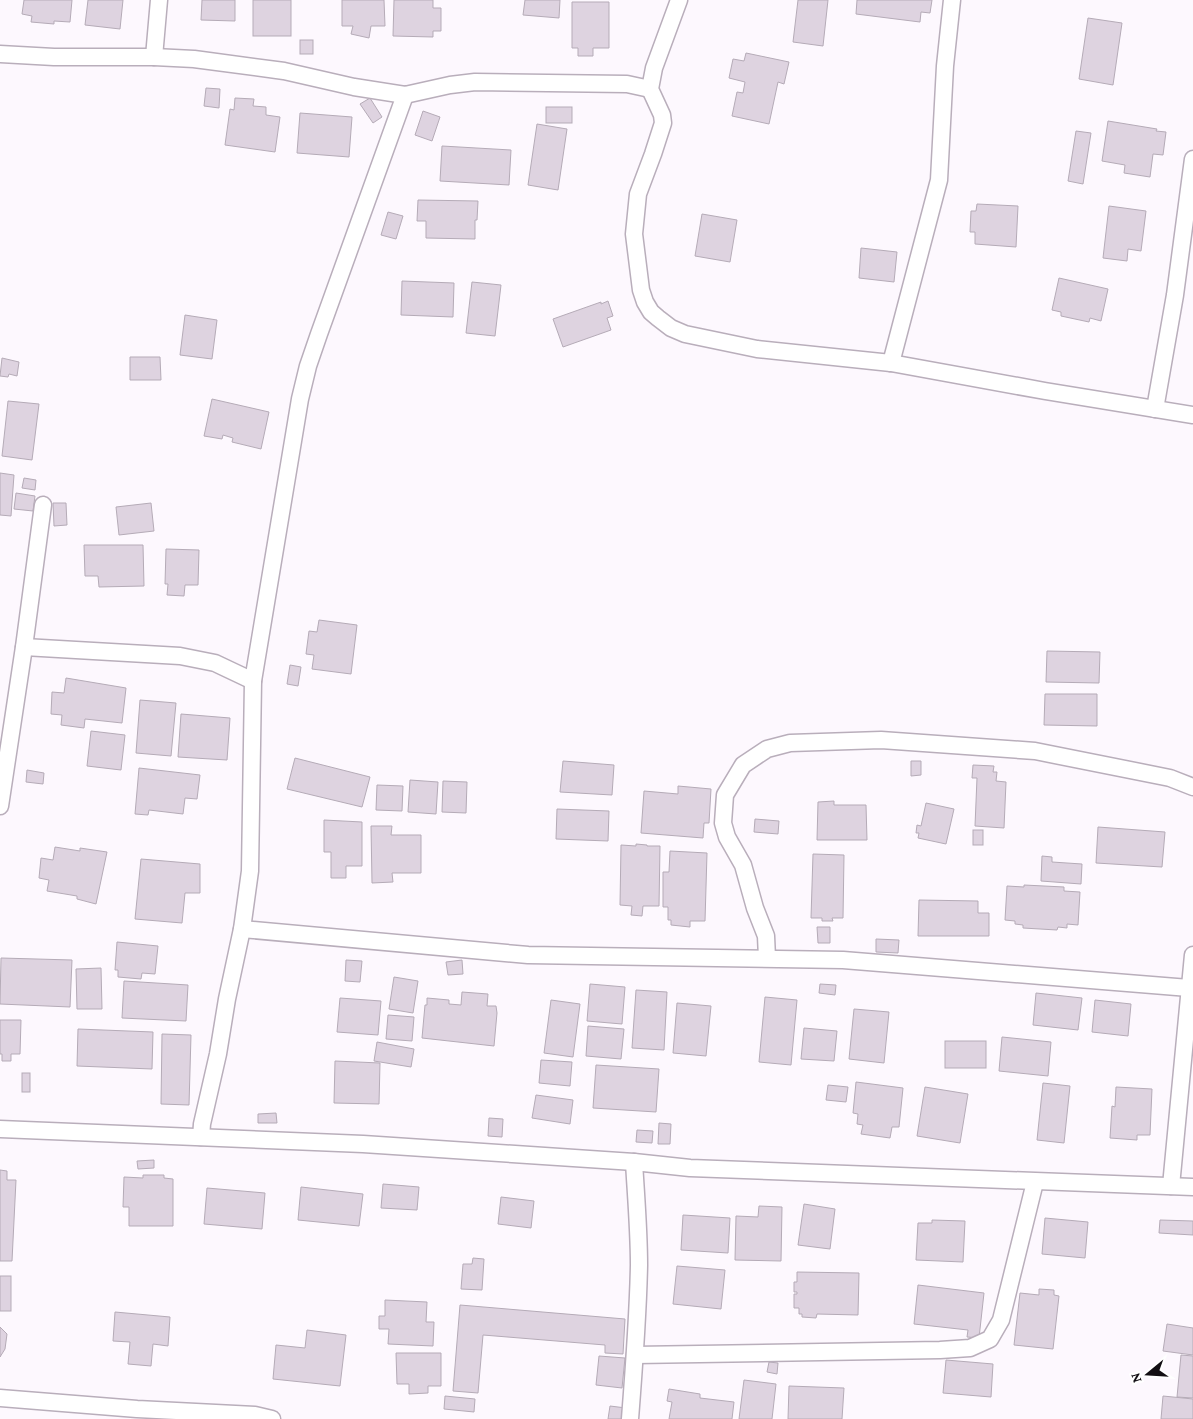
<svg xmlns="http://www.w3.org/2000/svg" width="1193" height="1419" viewBox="0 0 1193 1419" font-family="'Crimson Pro',serif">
  <rect width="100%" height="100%" fill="#fdf8fe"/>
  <g fill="#ded3e0" stroke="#b5abb7">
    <path d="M24,0H72L70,22L54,21V24L31,22L32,16L22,14Z"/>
    <path d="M88,0H123L120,29L85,25Z"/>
    <path d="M202,0H235V21L201,20Z"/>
    <rect x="253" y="0" width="38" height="36"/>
    <path d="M342,0H384L385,26H371L369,38L351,34L353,26H342Z"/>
    <path d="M394,0H433V8H441V31H433V37L393,36Z"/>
    <path d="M525,0H560L559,18L523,15Z"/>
    <path d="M798,0H828L823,46L793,42Z"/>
    <path d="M857,0H932L930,13L921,12L920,22L856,14Z"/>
    <path d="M572,2H609V48H593V56H578V48H572Z"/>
    <path d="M1088,18L1122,23L1113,85L1079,79Z"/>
    <rect x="300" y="40" width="13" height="14"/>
    <path d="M746,53L789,62L784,84L778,82L769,124L732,116L737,92L743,93L745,82L729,78L733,59L744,61Z"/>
    <path d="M206,88L220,89L219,108L204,106Z"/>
    <path d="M235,98L254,99L253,106L266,107V115L280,117L275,152L225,145L230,109L234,110Z"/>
    <path d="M370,98L382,117L373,123L360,104Z"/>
    <rect x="546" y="107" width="26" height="16"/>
    <path d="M423,111L440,117L432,141L415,135Z"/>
    <path d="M300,113L352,117L349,157L297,153Z"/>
    <path d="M1108,121L1157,129L1156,131L1166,132L1163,155L1153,154L1150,177L1124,173L1125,165L1102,161Z"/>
    <path d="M537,124L567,129L558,190L528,185Z"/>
    <path d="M1076,131L1091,133L1083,184L1068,181Z"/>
    <path d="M442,146L511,150L509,185L440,181Z"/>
    <path d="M418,200L478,201L477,220H475V239L426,238V221H417Z"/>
    <path d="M977,204L1018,206L1016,247L975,244V232H970L971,211H976Z"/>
    <path d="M1109,206L1146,211L1141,251L1128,249L1127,261L1103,258Z"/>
    <path d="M388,212L403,216L396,239L381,235Z"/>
    <path d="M702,214L737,220L730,262L695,256Z"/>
    <path d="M861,248L897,252L894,282L859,278Z"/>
    <path d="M1059,278L1108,289L1101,321L1090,318L1089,322L1061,316V312L1052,310Z"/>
    <path d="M402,281L454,283L453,317L401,315Z"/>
    <path d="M472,282L501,285L495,336L466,333Z"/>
    <path d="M608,301L613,316L607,318L611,330L563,347L553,319L601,302V304Z"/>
    <path d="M185,315L217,320L212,359L180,355Z"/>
    <path d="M130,357H160L161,380H130Z"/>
    <path d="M2,358L19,362L17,376L9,374L8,377L0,376Z"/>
    <path d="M212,399L269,412L261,449L232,442L233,438L223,435L222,439L204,436Z"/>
    <path d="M8,401L39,404L32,460L2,456Z"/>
    <path d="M0,473L14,475L11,516L0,515Z"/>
    <path d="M24,478L36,480L35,490L22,488Z"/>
    <path d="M16,493L35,496L33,511L14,509Z"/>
    <path d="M53,503H66L67,525L54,526Z"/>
    <path d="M151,503L154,531L119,535L116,507Z"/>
    <path d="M84,545H143L144,586L99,587L98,576H85Z"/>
    <path d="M166,549L199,550L198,585H185L184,596L167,595L168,584H165Z"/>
    <path d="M319,620L357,625L351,674L312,669L314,655L306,654L309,631L317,632Z"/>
    <path d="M1047,651L1100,652L1099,683L1046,682Z"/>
    <path d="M290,665L301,667L298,686L287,684Z"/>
    <path d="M66,678L126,688L122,723L85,719L84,728L61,725L62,715L51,714L52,692L64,693Z"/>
    <path d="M1045,694H1097V726L1044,725Z"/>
    <path d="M140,700L176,703L171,756L136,753Z"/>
    <path d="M181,714L230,718L227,760L178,757Z"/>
    <path d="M91,731L125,735L121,770L87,766Z"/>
    <path d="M295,758L370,777L362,807L287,789Z"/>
    <path d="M563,761L614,765L612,795L560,792Z"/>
    <path d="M911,761H921V775L911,776Z"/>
    <path d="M973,765L994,766L993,772H997L996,781L1006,782L1004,828L975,826L977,778H972Z"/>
    <path d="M139,768L200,775L197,799L185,798L183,814L149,810L148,815L135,814Z"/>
    <path d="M27,770L44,773L43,784L26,782Z"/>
    <path d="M410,780L438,782L436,814L408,812Z"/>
    <path d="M443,781L467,782L466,813L442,812Z"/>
    <path d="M377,785L403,786L402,811L376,810Z"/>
    <path d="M678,786L711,789L709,823H704L703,838L641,833L644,791L678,794Z"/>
    <path d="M834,801V805H866L867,840H817L818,802Z"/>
    <path d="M926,803L954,809L946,844L918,838L919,833H916L917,825L921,826Z"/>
    <path d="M557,809L609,811L608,841L556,839Z"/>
    <path d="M755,819L779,821L778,834L754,832Z"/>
    <path d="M324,820L362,822V866H346V878H331V852H324Z"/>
    <path d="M371,826H392L391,835H421V873H392L393,882L372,883Z"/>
    <path d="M1098,827L1165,832L1162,867L1096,863Z"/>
    <rect x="973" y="830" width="10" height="15"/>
    <path d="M636,844L647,845V846H660L659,906H643L642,916L631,915L632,906L620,905L621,845L636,846Z"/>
    <path d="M55,847L80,851V848L107,852L96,904L77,899V896L47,891L49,880L39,878L41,858L53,860Z"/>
    <path d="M670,851L707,853L705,921H690V927L671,925V920H668V907H663V872H669Z"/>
    <path d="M813,854L844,855L843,918H832L833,921H822V918H811Z"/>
    <path d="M1042,856L1052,857V862L1082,864L1081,884L1041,881Z"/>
    <path d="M141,859L200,864V893H185L182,923L135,919Z"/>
    <path d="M1024,885L1064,887V891L1080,892L1078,925L1067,924V928L1058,927L1057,930L1023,928V925L1015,924V921L1005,920L1007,886L1024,887Z"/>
    <path d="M919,900L978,901V913H989V936H918Z"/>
    <path d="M817,927H830V943H818Z"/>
    <path d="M876,939L899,940L898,953L876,952Z"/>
    <path d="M117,942L158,946L155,974L142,973L141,979L118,977V970H115Z"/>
    <path d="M1,958L72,960L70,1007L0,1004Z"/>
    <path d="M346,960L362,961L360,982L345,981Z"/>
    <path d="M462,960L463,974L448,975L446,962Z"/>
    <path d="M101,968L102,1009H77L76,969Z"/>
    <path d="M394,977L418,981L413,1013L389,1009Z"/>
    <path d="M124,981L188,985L186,1021L122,1018Z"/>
    <path d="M590,984L625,987L622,1024L587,1021Z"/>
    <path d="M820,984L836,985L835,995L819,993Z"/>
    <path d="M636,990L667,992L664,1050L632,1048Z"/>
    <path d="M462,992L488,994L487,1006H496L497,1013L494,1046L422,1038L425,1005H427V998L449,1000V1004L461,1005Z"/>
    <path d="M1036,993L1082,998L1078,1030L1033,1025Z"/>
    <path d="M765,997L797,1000L791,1065L759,1062Z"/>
    <path d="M340,998L381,1001L378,1035L337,1032Z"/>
    <path d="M551,1000L580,1004L573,1057L544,1053Z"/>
    <path d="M1095,1000L1131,1004L1128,1036L1092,1032Z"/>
    <path d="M677,1003L711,1006L706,1056L673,1053Z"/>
    <path d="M854,1009L889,1012L884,1063L849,1059Z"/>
    <path d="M388,1015L414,1017L412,1041L386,1039Z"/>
    <path d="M0,1020H21L20,1054H11V1061H2V1054H0Z"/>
    <path d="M588,1026L624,1029L621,1059L586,1056Z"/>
    <path d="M804,1028L837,1031L834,1061L801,1059Z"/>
    <path d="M78,1029L153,1032L152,1069L77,1066Z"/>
    <path d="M162,1034L191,1035L189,1105L161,1104Z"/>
    <path d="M1002,1037L1051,1042L1048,1076L999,1071Z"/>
    <rect x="945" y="1041" width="41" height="27"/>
    <path d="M377,1042L414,1049L411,1067L374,1061Z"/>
    <path d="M541,1060L572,1062L570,1086L539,1083Z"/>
    <path d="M335,1061L380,1063L379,1104L334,1103Z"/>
    <path d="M596,1065L659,1069L656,1112L593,1108Z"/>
    <rect x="22" y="1073" width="8" height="19"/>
    <path d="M856,1082L903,1088L899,1127H892L890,1138L861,1134L863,1125L857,1124L858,1114L853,1113Z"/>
    <path d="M1043,1083L1070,1086L1064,1143L1037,1140Z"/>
    <path d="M828,1085L848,1087L846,1102L826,1100Z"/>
    <path d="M925,1087L968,1094L960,1143L917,1136Z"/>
    <path d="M1116,1087L1152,1089L1150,1135H1137V1140L1110,1138L1112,1106L1115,1107Z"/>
    <path d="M536,1095L573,1100L570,1124L532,1118Z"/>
    <path d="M276,1113L277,1123H258V1114Z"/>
    <path d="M489,1118L503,1119L502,1137L488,1136Z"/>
    <path d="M659,1123L671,1124L670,1144H658Z"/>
    <path d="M637,1130L653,1131L652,1143L636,1142Z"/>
    <path d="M154,1160V1168L138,1169L137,1161Z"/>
    <path d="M0,1170L7,1171V1180H16L12,1261H0Z"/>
    <path d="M143,1175H164V1178L173,1179V1226H129V1207H123L124,1177L143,1178Z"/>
    <path d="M383,1184L419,1187L417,1210L381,1208Z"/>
    <path d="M301,1187L363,1194L359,1226L298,1220Z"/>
    <path d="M207,1188L265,1193L262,1229L204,1224Z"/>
    <path d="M501,1197L534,1201L531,1228L498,1224Z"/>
    <path d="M804,1204L835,1209L830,1249L798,1245Z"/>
    <path d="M759,1206L782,1207L781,1261L735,1260L736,1216L758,1217Z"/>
    <path d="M683,1215L730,1218L728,1253L681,1250Z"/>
    <path d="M1045,1218L1088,1222L1085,1258L1042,1254Z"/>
    <path d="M932,1220L965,1221L963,1262L916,1260L918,1223H932Z"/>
    <path d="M1160,1220L1193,1221V1235L1159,1233Z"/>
    <path d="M473,1258L484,1259L482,1290L461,1289L463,1264H472Z"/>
    <path d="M677,1266L725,1270L721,1309L673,1304Z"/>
    <path d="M797,1272L859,1273L858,1315L817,1314L816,1318L802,1317V1314H799V1308H794V1294H797V1292H794V1282H797Z"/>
    <rect x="0" y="1276" width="11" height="35"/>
    <path d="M918,1285L984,1293L979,1338L967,1337L968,1330L914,1324Z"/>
    <path d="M1039,1289L1054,1290V1295L1059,1296L1053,1349L1014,1345L1020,1293L1039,1295Z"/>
    <path d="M385,1300L427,1302L426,1322H434L433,1346L388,1344L389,1329H379V1316H385Z"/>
    <path d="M460,1305L625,1319L623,1354L605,1353V1345L483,1335L478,1393L453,1391Z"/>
    <path d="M115,1312L170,1317L168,1346L153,1344L151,1366L128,1364L130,1342L113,1341Z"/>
    <path d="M1167,1324L1193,1328V1355L1163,1351Z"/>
    <path d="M0,1327L7,1334L5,1349L0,1357Z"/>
    <path d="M307,1330L346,1335L340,1386L273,1379L276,1345L305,1348Z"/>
    <path d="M396,1353H441V1386H428V1393L409,1394V1384H397Z"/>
    <path d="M1181,1355L1193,1356V1398L1177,1397Z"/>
    <path d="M599,1356L625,1358L622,1388L596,1385Z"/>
    <path d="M946,1360L993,1364L991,1397L943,1393Z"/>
    <path d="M769,1362L778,1363L777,1374L767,1372Z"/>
    <path d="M744,1380L776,1384L772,1419H739Z"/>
    <path d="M789,1386L844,1388L842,1419H788Z"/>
    <path d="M669,1389L700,1394V1398L734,1402L732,1419H669L672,1402L667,1401Z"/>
    <path d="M445,1396L475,1399L474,1412L444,1409Z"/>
    <path d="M1163,1396L1193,1399V1419H1161Z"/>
    <path d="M610,1406L626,1408L624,1419H608Z"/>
  </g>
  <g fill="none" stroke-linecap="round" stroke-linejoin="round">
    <g stroke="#b9aebb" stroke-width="19">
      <g id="minor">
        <path d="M679,0L654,68L650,89L662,115L663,123L653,154L638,194L634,234L641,290L645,302L651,312L658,318L671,328L685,334L757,349L891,363L1045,391L1193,415"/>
        <path d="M0,54L54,57H154L194,59L284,71L354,87L405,95L450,85L475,82L627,84L650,89"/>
        <path d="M154,57L159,0"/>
        <path d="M891,363L939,180L945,66L952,0"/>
        <path d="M1155,409L1175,295L1193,159"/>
        <path d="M24,647L180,656L215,663L253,681"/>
        <path d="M0,806L24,647L43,505"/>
        <path d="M242,929L528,955L843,960L1189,988"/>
        <path d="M767,958L766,936L755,908L743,865L727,837L723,823L725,795L743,765L767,749L790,743L881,740L1035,751L1170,778L1193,787"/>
        <path d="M0,1129L363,1144L634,1162L690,1168L1193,1187"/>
        <path d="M201,1137L202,1124L218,1054L227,999L242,929L250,871L253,681L300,399L308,366L319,334L405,95"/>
        <path d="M1171,1186L1193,955"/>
        <path d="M635,1355L940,1350L970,1348L990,1339L1001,1320L1035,1182"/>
        <path d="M0,1398L137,1409L255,1415L272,1419"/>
        <path d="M630,1419C634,1368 638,1317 639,1265C639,1231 636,1196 634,1162"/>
      </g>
    </g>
    <use href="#minor" stroke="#fff" stroke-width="16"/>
  </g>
  <g transform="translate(1148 1374) rotate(252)" stroke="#ffffff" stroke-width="4" paint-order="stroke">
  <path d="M0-4L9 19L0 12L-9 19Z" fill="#120e13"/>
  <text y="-8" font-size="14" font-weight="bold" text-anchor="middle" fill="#120e13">N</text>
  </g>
</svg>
